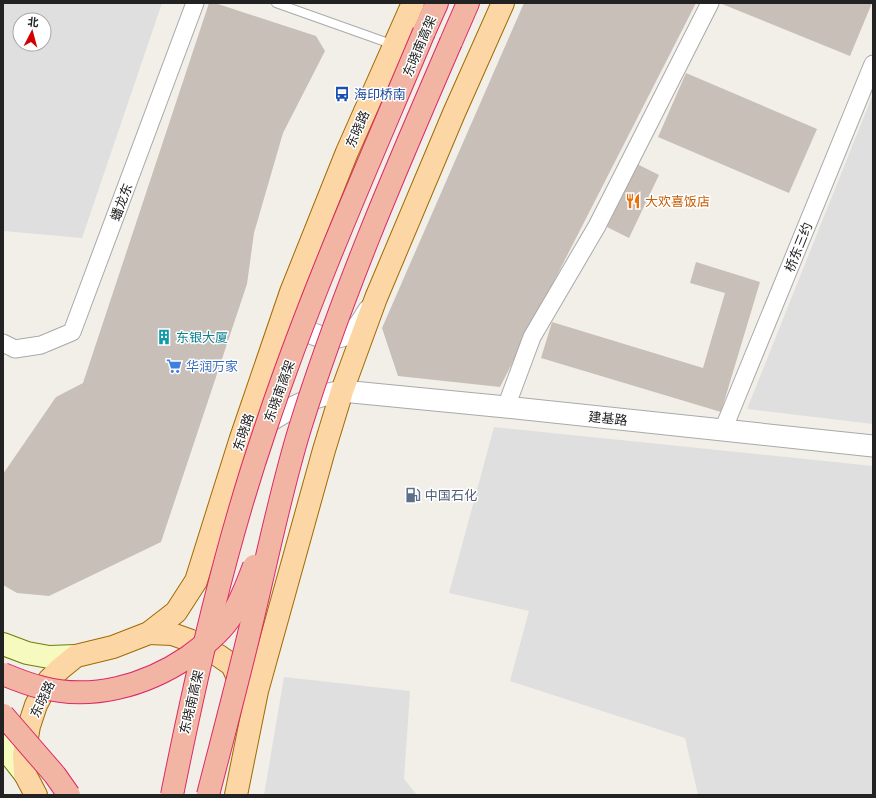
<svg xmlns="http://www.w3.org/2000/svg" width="876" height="798" viewBox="0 0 876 798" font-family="Inter,'Noto Sans SC',sans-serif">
  <rect width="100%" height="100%" fill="#f2efe9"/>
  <g fill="#e0dfdf" fill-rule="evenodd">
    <path d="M3,3H162L82,238L3,231ZM20,20H44V44H20Z"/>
    <path d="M873,94V424L747,409Z"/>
    <path d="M494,427L873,466V795H698L685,738L510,681L529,611L449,593Z"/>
    <path d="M284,677L410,691L404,779L417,795H264Z"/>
  </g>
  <g fill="#c7bfb8">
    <path d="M209,3H215L316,36L325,51L283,133L254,233L247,284L161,542L49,596L17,593L3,585V474L56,397L83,383Z"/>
    <path d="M524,3H696L500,387L398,376L382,328Z"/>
    <path d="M723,3H872L850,56L722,4Z"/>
    <path d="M686,73L817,129L789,193L658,137Z"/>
    <path d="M637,164L659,175L629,238L607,227Z"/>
    <path d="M696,262L760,282L721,412L541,358L552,322L703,368L725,293L690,283Z"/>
  </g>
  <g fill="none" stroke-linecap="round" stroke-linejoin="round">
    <g stroke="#a9a9a9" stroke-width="10">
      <path id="service" d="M276,3L394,45"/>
    </g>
    <g stroke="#a9a9a9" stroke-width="19">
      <g id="minor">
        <path d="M3,343L15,349L41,345L72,332L195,3"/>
        <path d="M506,407L532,337L597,226L710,3"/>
        <path d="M723,430L873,64"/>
      </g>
    </g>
    <g stroke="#a9a9a9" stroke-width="23">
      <g id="tertiary">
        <path d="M294,313C301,337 334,345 354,330C361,325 364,317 369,310"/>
        <path d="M259,428C290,408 306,398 342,391L506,407L873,446"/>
      </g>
    </g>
    <g stroke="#707d05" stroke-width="24">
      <g id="secondary">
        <path d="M3,644L27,653L49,657L76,656"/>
        <path d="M3,746L25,774"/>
      </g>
    </g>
    <g stroke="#a06b00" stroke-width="24">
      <g id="primary">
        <path d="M149,633L172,634L189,640L219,656L232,665L244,690"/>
        <path d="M36,795L25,774L24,755L29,726L36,705L49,680L60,669L76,656L113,647L149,633L176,612L196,581L240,441L291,292L347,152L413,3"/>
        <path d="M236,795L257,691L324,450L342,391L376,298L454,113L503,3"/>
      </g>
    </g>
    <g stroke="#dc2a67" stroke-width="24">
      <g id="trunk">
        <path d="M424,32L437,3"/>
        <path d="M451,42L468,3"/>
      </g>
    </g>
    <use href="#service" stroke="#fff" stroke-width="8"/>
    <use href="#minor" stroke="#fff" stroke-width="17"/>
    <use href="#tertiary" stroke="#fff" stroke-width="21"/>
    <use href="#secondary" stroke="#f7fabf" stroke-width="22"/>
    <use href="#primary" stroke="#fcd6a4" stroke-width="22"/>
    <use href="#trunk" stroke="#f2b4a3" stroke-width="22"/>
    <g stroke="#dc2a67" stroke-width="24" stroke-linecap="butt">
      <g id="trunk-bridge">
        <path d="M3,674C15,679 27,684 40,687C91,701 145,686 188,657C203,646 219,634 230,618C241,602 247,584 254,566"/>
        <path d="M3,715L55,775L69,795"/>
        <path d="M172,795C197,671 225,547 266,427C311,292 369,163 424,32"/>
        <path d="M208,795C223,736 239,677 253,617C268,554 281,490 300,428C341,296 396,169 451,42"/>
      </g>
    </g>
    <use href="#trunk-bridge" stroke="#f2b4a3" stroke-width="22"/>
  </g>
  <defs>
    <g id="bus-bare" transform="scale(1.2)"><path d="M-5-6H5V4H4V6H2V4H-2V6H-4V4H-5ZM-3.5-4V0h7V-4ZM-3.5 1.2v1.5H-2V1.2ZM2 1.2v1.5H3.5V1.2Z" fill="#1a4fb4" stroke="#fff" stroke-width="2.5" paint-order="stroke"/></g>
    <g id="restaurant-bare" transform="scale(1.2)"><path d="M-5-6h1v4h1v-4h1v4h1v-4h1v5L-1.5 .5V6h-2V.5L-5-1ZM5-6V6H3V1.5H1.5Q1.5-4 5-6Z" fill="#e8710a" stroke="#fff" stroke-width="2.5" paint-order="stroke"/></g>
    <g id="building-bare" transform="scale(1.2)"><path d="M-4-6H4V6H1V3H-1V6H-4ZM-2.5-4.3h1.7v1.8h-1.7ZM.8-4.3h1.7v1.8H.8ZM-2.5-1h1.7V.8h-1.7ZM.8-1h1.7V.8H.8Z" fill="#0f9aa8" stroke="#fff" stroke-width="2.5" paint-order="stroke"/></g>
    <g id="supermarket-bare" transform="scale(1.2)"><path d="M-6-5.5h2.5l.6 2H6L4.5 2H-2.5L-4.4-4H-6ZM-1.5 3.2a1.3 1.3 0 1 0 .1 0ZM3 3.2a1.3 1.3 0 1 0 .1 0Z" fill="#3f7fe0" stroke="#fff" stroke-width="2.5" paint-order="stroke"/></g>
    <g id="fuel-bare" transform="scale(1.2)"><path d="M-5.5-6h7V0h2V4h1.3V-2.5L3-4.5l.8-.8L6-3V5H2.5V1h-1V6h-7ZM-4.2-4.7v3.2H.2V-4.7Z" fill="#5c6f8a" stroke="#fff" stroke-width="2.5" paint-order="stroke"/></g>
  </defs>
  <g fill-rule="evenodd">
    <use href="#bus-bare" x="342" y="94"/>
    <use href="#restaurant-bare" x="633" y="201"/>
    <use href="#building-bare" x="164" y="337"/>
    <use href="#supermarket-bare" x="174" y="366"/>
    <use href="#fuel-bare" x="413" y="495"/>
  </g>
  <g text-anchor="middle" stroke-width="3" stroke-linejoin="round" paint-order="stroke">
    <g font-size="13" fill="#222" stroke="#fff">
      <text transform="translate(419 46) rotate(-67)" y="5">东晓南高架</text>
      <text transform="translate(357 129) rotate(-66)" y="5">东晓路</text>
      <text transform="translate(121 202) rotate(-69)" y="5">蟠龙东</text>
      <text transform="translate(798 247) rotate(-68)" y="5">桥东三约</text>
      <text transform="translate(279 391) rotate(-70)" y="5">东晓南高架</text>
      <text transform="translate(608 418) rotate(6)" y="5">建基路</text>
      <text transform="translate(243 432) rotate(-71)" y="5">东晓路</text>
      <text transform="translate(42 699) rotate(-64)" y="5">东晓路</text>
      <text transform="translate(191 702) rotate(-77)" y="5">东晓南高架</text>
    </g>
    <g font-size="13" fill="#164399" stroke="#fff" text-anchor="start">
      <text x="354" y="99">海印桥南</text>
    </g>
    <g font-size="13" fill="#c56008" stroke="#fff" text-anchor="start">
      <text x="645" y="206">大欢喜饭店</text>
    </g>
    <g font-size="13" fill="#0d838f" stroke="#fff" text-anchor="start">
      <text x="176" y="342">东银大厦</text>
    </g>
    <g font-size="13" fill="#366cbe" stroke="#fff" text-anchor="start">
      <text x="186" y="371">华润万家</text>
    </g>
    <g font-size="13" fill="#4e5e75" stroke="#fff" text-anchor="start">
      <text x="425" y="500">中国石化</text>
    </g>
  </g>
  <rect width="876" height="798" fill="none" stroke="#222222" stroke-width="8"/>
  <g transform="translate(32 32) rotate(6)"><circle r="19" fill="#ffffff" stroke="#a7a7a7"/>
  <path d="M0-3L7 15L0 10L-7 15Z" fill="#d40000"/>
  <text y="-6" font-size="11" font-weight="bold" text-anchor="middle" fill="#222222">北</text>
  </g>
</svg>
